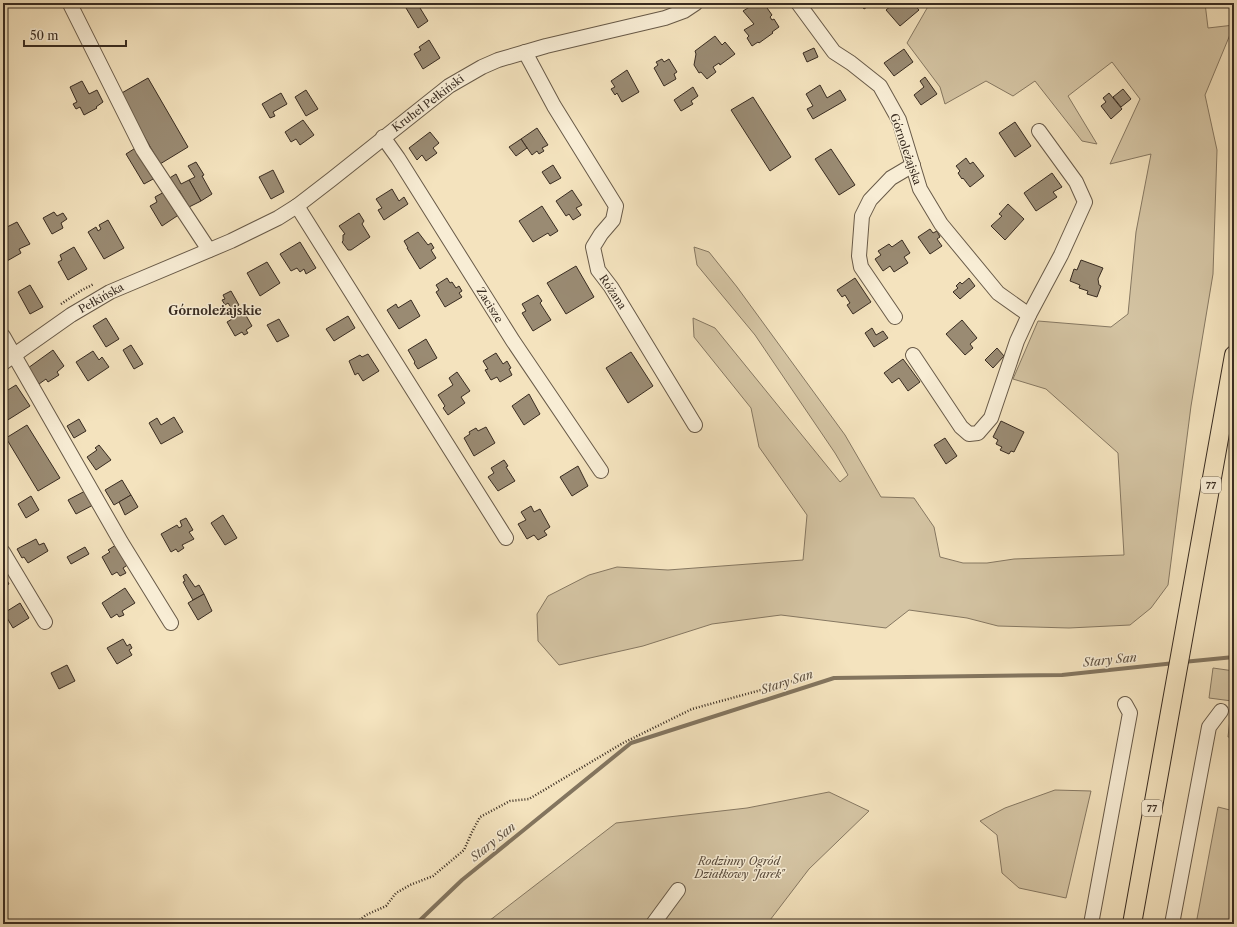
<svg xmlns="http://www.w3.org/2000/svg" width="1237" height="927" viewBox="0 0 1237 927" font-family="'Libre Caslon Text',serif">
  <rect width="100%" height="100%" fill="#f4e3be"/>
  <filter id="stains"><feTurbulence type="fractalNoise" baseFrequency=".005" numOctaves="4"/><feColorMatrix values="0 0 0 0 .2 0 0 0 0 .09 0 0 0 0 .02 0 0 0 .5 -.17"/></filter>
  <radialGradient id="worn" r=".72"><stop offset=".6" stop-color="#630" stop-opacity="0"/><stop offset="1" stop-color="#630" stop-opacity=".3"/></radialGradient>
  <g fill="#d4c4a3" stroke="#867862">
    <path d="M930,3H1205L1208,28L1234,25L1205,95L1217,150L1213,274L1191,406L1168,585L1151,608L1130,625L1069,628L998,626L967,618L909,610L886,628L781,615L712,624L643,646L559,665L538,641L537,614L548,596L589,575L617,567L668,570L803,560L807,515L759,447L751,408L694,337L693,318L715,328L840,482L848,475L835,453L755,335L697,265L694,247L709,252L737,287L845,435L881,497L914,498L934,527L940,557L963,563H987L1014,559L1124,555L1118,453L1046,389L1013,379L1038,321L1111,327L1128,314L1136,232L1151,154L1110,164L1140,99L1112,62L1068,96L1097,144L1082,141L1035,81L1013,96L986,81L945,104L940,87L907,43Z"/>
    <path d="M1213,668L1234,671V738L1228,737L1232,701L1209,698Z"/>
    <path d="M1055,790L1091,791L1066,898L1019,888L1002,873L997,835L980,821L1005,808Z"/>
    <path d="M829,792L869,811L809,869L767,924H485L616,823L747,808Z"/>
    <path d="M1218,807L1234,811V924H1196Z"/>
  </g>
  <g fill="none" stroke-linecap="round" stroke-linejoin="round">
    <g stroke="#83755f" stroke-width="4">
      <path d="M1183,662L1234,657"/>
      <path d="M416,924L462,880L631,743L834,678L1062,675L1175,663"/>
    </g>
  </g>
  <g fill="#9a8b73" stroke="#392c21">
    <path d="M403,3H417L428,21L418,28Z"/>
    <path d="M756,3H762L764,6L765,5L772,15L770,17L772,20L774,19L779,27L772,32L773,33L759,43L758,42L752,46L747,38L749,36L744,30L754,24L743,11Z"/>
    <path d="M860,3H873L864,9Z"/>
    <path d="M891,3H913L919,10L900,26L886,10L892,5Z"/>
    <path d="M715,36L722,45L725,42L735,54L720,65L719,63L713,67L716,72L707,79L701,72L699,73L694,65L696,54L695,51Z"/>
    <path d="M429,40L440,58L423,69L414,54L421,50L419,47Z"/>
    <path d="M814,48L818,57L807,62L803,53Z"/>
    <path d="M904,49L913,62L894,76L884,63Z"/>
    <path d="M662,59L664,62L669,59L677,72L674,74L676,79L664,86L654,68L658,65L656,62Z"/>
    <path d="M627,70L639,92L622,102L617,93L615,95L611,89L615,87L611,81Z"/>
    <path d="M925,77L937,94L921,105L914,95L924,87L920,81Z"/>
    <path d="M148,78L188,147L160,164L120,94Z"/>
    <path d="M82,81L89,94L97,90L103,102L96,107L97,108L84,115L80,107L76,109L73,104L77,102L70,87Z"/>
    <path d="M820,85L827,98L840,90L846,100L813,119L807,109L813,106L806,94Z"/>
    <path d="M693,87L698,96L691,101L693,104L681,111L674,100Z"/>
    <path d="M1123,89L1131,99L1121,107L1113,97Z"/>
    <path d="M306,90L318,109L306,116L295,97Z"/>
    <path d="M281,93L287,104L273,112L275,116L270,118L262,104Z"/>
    <path d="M1109,93L1122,109L1111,119L1101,106L1106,102L1103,98Z"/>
    <path d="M753,97L791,157L770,171L731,110Z"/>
    <path d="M303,120L314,135L300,145L296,139L291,142L285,132Z"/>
    <path d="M1015,122L1031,146L1015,157L999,133Z"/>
    <path d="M537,128L548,145L542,148L544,151L539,154L537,151L532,155L521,139Z"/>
    <path d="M430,132L439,143L433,148L437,153L426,161L422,155L417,160L409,148Z"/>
    <path d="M521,139L527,148L516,156L509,147Z"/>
    <path d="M137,147L155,178L144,184L126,154Z"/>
    <path d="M831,149L855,185L839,195L815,159Z"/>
    <path d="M966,158L970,164L973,162L984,176L970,187L963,178L962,179L958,173L960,171L956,166Z"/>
    <path d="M196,162L204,175L202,176L212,194L201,201L189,180L195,177L188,166Z"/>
    <path d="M553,165L561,178L550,184L542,172Z"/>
    <path d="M273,170L284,192L271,199L259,177Z"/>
    <path d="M1052,173L1062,187L1053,192L1057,197L1036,211L1024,193Z"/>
    <path d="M176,174L181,184L189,180L201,201L189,207L179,190L176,192L168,179Z"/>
    <path d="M392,189L399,201L404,197L408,204L384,220L378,210L382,208L376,199Z"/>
    <path d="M572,190L582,205L576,208L581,215L573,220L569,214L566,216L556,201Z"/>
    <path d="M166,191L180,214L162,226L150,206L157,202L155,197Z"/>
    <path d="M1008,204L1024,219L1005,240L991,226L1002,216L999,214Z"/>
    <path d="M542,206L558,231L550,236L548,233L533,242L519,221Z"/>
    <path d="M54,212L57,216L63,213L67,219L61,223L63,228L52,234L43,218Z"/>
    <path d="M359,213L364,221L362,224L370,237L351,250H348L342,242L343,241V235L345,234L339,226Z"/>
    <path d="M108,220L124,248L104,259L88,232L96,227L98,231L101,229L99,225Z"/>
    <path d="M17,222L30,244L19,249L21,253L7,261L3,254V229Z"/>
    <path d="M930,229L933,233L937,231L940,237L937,239L942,246L930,254L918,237Z"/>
    <path d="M418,232L428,245L431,243L434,248L431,250L436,258L420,269L407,248H408L404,241Z"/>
    <path d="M902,240L910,253L904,257L908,263L894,272L890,266L883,271L875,259L881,255L878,251L889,244L892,247Z"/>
    <path d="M300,242L316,268L306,274L304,269L300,272L297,268L291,271L280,254Z"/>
    <path d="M74,247L87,269L68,280L58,262L62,260L60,255Z"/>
    <path d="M1081,260L1103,268L1098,279L1099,285L1101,286L1097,297L1087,294L1088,291L1079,288L1080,285L1070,281L1074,269L1077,270Z"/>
    <path d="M267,262L280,283L260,296L247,273Z"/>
    <path d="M576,266L594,297L566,314L547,283Z"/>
    <path d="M447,278L450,283L452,282L456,288L459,286L462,291L459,293L462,297L445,307L436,292L439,290L436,285Z"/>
    <path d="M855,278L871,302L853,314L847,305L850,303L845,295L842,297L837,290Z"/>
    <path d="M969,278L975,286L960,299L953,292L958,288L956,286L960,282L962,284Z"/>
    <path d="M30,285L43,307L30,314L18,292Z"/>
    <path d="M231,291L239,305L232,309L228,303L225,305L222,300L225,299L223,295Z"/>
    <path d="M538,295L542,301L540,303L551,320L533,331L522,313L526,311L522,304Z"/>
    <path d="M411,300L420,316L399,329L387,310L396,304L398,308Z"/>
    <path d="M244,312L252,326L246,330L248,333L244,335L242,332L235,336L227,322Z"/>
    <path d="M348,316L355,328L334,341L326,329Z"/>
    <path d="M106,318L119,339L106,347L93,326Z"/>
    <path d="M279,319L289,336L277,342L267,325Z"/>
    <path d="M962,320L977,338L970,344L973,348L965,355L946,334Z"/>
    <path d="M872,328L876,335L883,331L888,338L874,347L865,333Z"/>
    <path d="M426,339L437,358L418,369L414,363L415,362L408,350Z"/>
    <path d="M131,345L143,364L134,369L123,350Z"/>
    <path d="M997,348L1004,356L993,368L985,360Z"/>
    <path d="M53,350L64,366L57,372L59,375L48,382L46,379L39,384L28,368Z"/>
    <path d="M93,351L99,360L102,357L109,367L88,381L76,362Z"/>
    <path d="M631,352L653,386L628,403L606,368Z"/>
    <path d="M496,353L503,364L507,361L511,368L509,369L512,375L500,382L497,377L491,380L485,370L488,369L483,361Z"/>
    <path d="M368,354L379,371L363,381L358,373L355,375L349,361L360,355L362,357Z"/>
    <path d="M903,359L920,382L908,391L899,378L892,383L884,373Z"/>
    <path d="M457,372L470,391L461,397L465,403L448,415L443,408L445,406L438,395L453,385L449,378Z"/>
    <path d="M16,385L30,406L3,423V393Z"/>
    <path d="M529,394L540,414L524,425L512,406Z"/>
    <path d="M174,417L183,432L161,444L149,423L157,418L161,425Z"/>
    <path d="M79,419L86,431L74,438L67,426Z"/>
    <path d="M1001,421L1024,432L1014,452L1011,451L1009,454L1000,450L1002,447L996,444L998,440L993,437Z"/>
    <path d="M27,425L60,478L38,491L6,438Z"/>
    <path d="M486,427L495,443L474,456L464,438L470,434L469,432L476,428L478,431Z"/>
    <path d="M945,438L957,456L946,464L934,445Z"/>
    <path d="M99,445L111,460L96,470L87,457L97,450L95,448Z"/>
    <path d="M504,460L508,466L506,467L515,481L498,491L488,477L494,473L491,468Z"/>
    <path d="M578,466L588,486L572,496L560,477Z"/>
    <path d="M122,480L131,495L114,505L105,490Z"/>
    <path d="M87,490L95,504L76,514L68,500Z"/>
    <path d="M131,495L138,507L125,515L119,502Z"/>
    <path d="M31,496L39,510L26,518L18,504Z"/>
    <path d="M531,506L534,512L540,509L550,527L544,531L547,535L538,540L534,535L527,539L518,524L526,520L521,512Z"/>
    <path d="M223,515L237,538L225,545L211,523Z"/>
    <path d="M186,518L193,530L189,532L194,539L182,545L184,548L178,552L176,549L171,552L161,534L177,525L179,528L182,526L180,521Z"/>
    <path d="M36,539L39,545L44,543L48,551L28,563L24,557L22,558L17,549Z"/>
    <path d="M116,545L129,564L123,568L126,573L120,576L117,572L112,575L102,557L110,552L108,550Z"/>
    <path d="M85,547L89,554L71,564L67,557Z"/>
    <path d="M3,569L6,574L4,575L9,584L3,587Z"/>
    <path d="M186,574L195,587L199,585L204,594L193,600L183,582L185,581L183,576Z"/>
    <path d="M125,588L135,603L122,611L124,615L119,617L117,614L111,618L102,603Z"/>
    <path d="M204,594L212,611L198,620L188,603Z"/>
    <path d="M20,603L29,618L13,628L4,613Z"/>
    <path d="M123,639L127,646L130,644L132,648L129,650L132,655L117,664L107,648Z"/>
    <path d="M67,665L75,681L59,689L51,673Z"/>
  </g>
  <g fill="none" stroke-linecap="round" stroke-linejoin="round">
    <g stroke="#685a48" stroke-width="16">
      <g id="minor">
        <path d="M798,3L834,52L851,63L880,86L899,120L920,189L941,224L998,293L1029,315"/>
        <path d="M70,4L143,150L209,250"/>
        <path d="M525,52L554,106L616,206L613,220L601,234L593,247L598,270L611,287L695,425"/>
        <path d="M383,137L398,158L513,341L601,471"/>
        <path d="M297,206L506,538"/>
        <path d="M895,317L861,267L859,256L862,216L870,200L891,178L913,165"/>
        <path d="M3,336L121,542L171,623"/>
        <path d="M913,355L961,427L969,434L978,433L991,418L1017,341L1029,315L1061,255L1085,202L1076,182L1039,131"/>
        <path d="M3,363L71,315L110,292L231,241L278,218L297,206L332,179L449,86L482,67L498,60L546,46L665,18L684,11L696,3"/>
        <path d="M3,552L45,622"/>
        <path d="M653,924L678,890"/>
        <path d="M1091,924L1130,713L1125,704"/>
        <path d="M1172,924L1209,727L1221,711"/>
      </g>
    </g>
    <g stroke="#392c21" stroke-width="20">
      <path id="major" d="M1132,924L1234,355"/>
    </g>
    <g stroke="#392c21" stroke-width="2.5" stroke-dasharray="1 2" stroke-linecap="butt">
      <path d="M61,304L82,290L94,284"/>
      <path d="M355,924L366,915L386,906L396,893L410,885L433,876L464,850L472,832L480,817L497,808L510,801L529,799L623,743L692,709L812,676"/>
    </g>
    <use href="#minor" stroke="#f8edd5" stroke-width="14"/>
    <use href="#major" stroke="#f4e3be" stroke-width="18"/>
  </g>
  <g text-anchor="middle" stroke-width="3" stroke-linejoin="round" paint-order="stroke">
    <g fill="#f8edd5" stroke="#726657" stroke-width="1">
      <rect x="1201" y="477" width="20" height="16" rx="3"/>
      <rect x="1142" y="800" width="20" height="16" rx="3"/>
    </g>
    <g font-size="10" font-weight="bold" fill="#392c21">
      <text x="1211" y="489">77</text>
      <text x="1152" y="812">77</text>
    </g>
    <g font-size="11" fill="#392c21" stroke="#f8edd5">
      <text transform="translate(428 103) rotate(-37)" y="4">Kruhel Pełkiński</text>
      <text transform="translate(906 149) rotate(71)" y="4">Górnoleżajska</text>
      <text transform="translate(613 292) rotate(56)" y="4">Różana</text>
      <text transform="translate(101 298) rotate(-29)" y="4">Pełkińska</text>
      <text transform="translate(490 305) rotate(58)" y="4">Zacisze</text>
    </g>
    <g font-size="11" font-style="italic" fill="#584a3b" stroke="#f8edd5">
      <text x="739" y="865">Rodzinny Ogród<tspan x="739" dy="13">Działkowy "Jarek"</tspan></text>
    </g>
    <g font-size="12" font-weight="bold" fill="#392c21" stroke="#f8edd5">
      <text x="215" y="315">Górnoleżajskie</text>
    </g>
    <g font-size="12" font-style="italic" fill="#5e5040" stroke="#f8edd5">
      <text transform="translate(1110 660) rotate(-6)" y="4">Stary San</text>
      <text transform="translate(787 682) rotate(-18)" y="4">Stary San</text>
      <text transform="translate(493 842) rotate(-39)" y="4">Stary San</text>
    </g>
  </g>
  <rect width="1237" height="927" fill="none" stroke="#f4e3be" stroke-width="16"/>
  <rect x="4" y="4" width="1229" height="919" fill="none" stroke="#392c21" stroke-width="2"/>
  <rect x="8" y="8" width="1221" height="911" fill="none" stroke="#392c21"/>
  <path d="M24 40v6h102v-6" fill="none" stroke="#392c21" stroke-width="2"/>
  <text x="30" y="40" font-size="12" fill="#392c21" stroke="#f8edd5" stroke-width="3" paint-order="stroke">50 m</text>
  <rect width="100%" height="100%" filter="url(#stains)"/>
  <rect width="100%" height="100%" fill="url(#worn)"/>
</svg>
